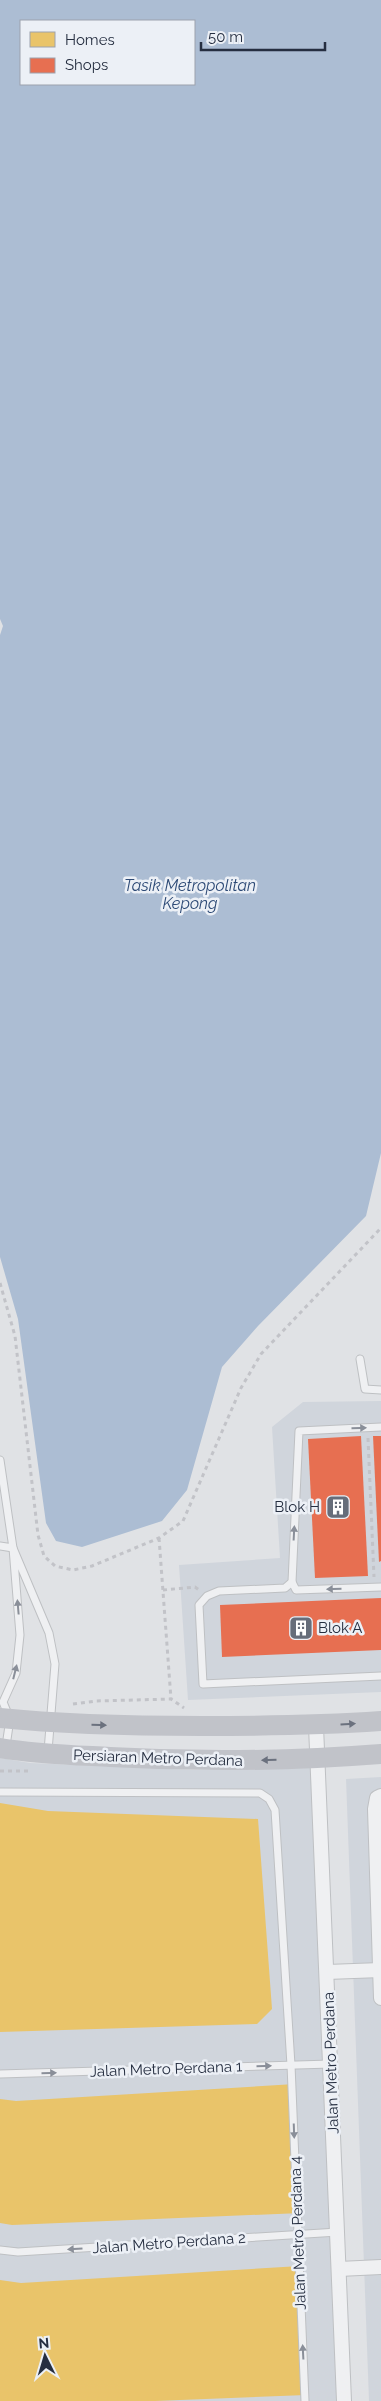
<svg xmlns="http://www.w3.org/2000/svg" width="381" height="2401" viewBox="0 0 381 2401" font-family="Raleway,sans-serif">
  <rect width="100%" height="100%" fill="#e0e2e5"/>
  <g fill="#d0d5dc">
    <path d="M381,1401V1692L188,1700L179,1565L280,1558L272,1427L303,1402Z"/>
    <path d="M0,1758L30,1763L194,1770L311,1768L339,2401H0Z"/>
    <path d="M381,1777V2401H369L346,1779Z"/>
  </g>
  <path fill="#acbdd3" fill-rule="evenodd" d="M0,0H381V1153L366,1216L258,1326L222,1367L187,1490L162,1521L82,1547L56,1541L46,1523L18,1319L0,1257V635L3,626L0,619ZM21,21H194V84H21Z"/>
  <g fill="#e9c46a">
    <path d="M0,1803L48,1811L258,1819L272,2009L257,2024L0,2032Z"/>
    <path d="M295,2084L301,2213L12,2225L0,2223V2099L16,2101Z"/>
    <path d="M300,2266L306,2395L155,2401H0V2280L21,2283Z"/>
  </g>
  <g fill="#e76f51">
    <path d="M361,1436L368,1576L315,1578L308,1439Z"/>
    <path d="M373,1436H381V1561L379,1562Z"/>
    <path d="M381,1598V1650L222,1657L220,1605Z"/>
  </g>
  <g fill="none" stroke-linecap="round" stroke-linejoin="round">
    <g stroke="#bec0c3" stroke-width="9">
      <g id="lane">
        <path d="M360,1359L365,1389L381,1390"/>
        <path d="M381,1427L299,1431L292,1582L285,1588L219,1591L207,1596L199,1605L203,1684L381,1676"/>
        <path d="M0,1460L13,1548L0,1546"/>
        <path d="M292,1582L296,1590L381,1587"/>
        <path d="M6,1746L10,1719L3,1702L16,1673L20,1635L13,1548L49,1633L55,1664L48,1751"/>
        <path d="M0,1792L260,1793L269,1799L275,1810L291,2065L305,2401"/>
        <path d="M0,2074L331,2064"/>
        <path d="M0,2250L18,2252L338,2232"/>
      </g>
    </g>
    <g stroke="#bec0c3" stroke-width="16">
      <g id="street">
        <path d="M316,1726L344,2401"/>
        <path d="M381,1796L377,1798L375,1809L381,1998"/>
        <path d="M327,1972L381,1970"/>
        <path d="M339,2269L381,2267"/>
      </g>
    </g>
    <g stroke="#c2c3c8" stroke-width="3" stroke-dasharray="4 4" stroke-linecap="butt">
      <path d="M0,1283L15,1336L38,1535L44,1556L55,1566L73,1570L92,1566L159,1538L183,1521L241,1388L261,1354L381,1228"/>
      <path d="M368,1438L374,1577"/>
      <path d="M159,1538L171,1699"/>
      <path d="M163,1590L195,1587L199,1590"/>
      <path d="M73,1704L96,1701L171,1699L184,1708"/>
      <path d="M0,1771H28"/>
    </g>
    <use href="#lane" stroke="#eff0f2" stroke-width="7"/>
    <use href="#street" stroke="#eff0f2" stroke-width="14"/>
    <g stroke="#c1c3c9" stroke-width="20">
      <path d="M0,1718C67,1725 134,1726 202,1726C262,1726 321,1725 381,1721"/>
      <path d="M0,1748C37,1754 73,1755 110,1757C201,1762 291,1761 381,1754"/>
    </g>
  </g>
  <defs><path id="oneway-solid" d="M-6-.8H1V-3.2L6.5 0L1 3.2V.8H-6Z" transform="scale(1.25)"/></defs>
  <g fill="#8a8f99">
    <use href="#oneway-solid" transform="translate(359 1428) rotate(-2)"/>
    <use href="#oneway-solid" transform="translate(294 1533) rotate(-87)"/>
    <use href="#oneway-solid" transform="translate(334 1589) rotate(178)"/>
    <use href="#oneway-solid" transform="translate(18 1607) rotate(-95)"/>
    <use href="#oneway-solid" transform="translate(15 1672) rotate(-76)"/>
    <use href="#oneway-solid" transform="translate(264 2066) rotate(-2)"/>
    <use href="#oneway-solid" transform="translate(49 2073) rotate(-2)"/>
    <use href="#oneway-solid" transform="translate(294 2131) rotate(88)"/>
    <use href="#oneway-solid" transform="translate(75 2249) rotate(176)"/>
    <use href="#oneway-solid" transform="translate(303 2352) rotate(-93)"/>
  </g>
  <g fill="#6b717e">
    <use href="#oneway-solid" transform="translate(348 1724) rotate(-4)"/>
    <use href="#oneway-solid" transform="translate(99 1725) rotate(2)"/>
    <use href="#oneway-solid" transform="translate(269 1760) rotate(179)"/>
  </g>
  <defs>
    <g id="building-square" transform="scale(1.25)"><rect x="-9" y="-9" width="18" height="18" rx="4" fill="#666d7a" stroke="#ecf0f6"/><path d="M-4-6H4V6H1V3H-1V6H-4ZM-2.5-4.3h1.7v1.8h-1.7ZM.8-4.3h1.7v1.8H.8ZM-2.5-1h1.7V.8h-1.7ZM.8-1h1.7V.8H.8Z" fill="#fff"/></g>
  </defs>
  <g fill-rule="evenodd">
    <use href="#building-square" x="338" y="1507"/>
    <use href="#building-square" x="301" y="1628"/>
  </g>
  <g text-anchor="middle" stroke-width="5" stroke-linejoin="round" paint-order="stroke">
    <g font-size="15" fill="#252e40" stroke="#ecf0f6" text-anchor="end">
      <text x="320" y="1512">Blok H</text>
      <text x="318" y="1633" text-anchor="start">Blok A</text>
    </g>
    <g font-size="15" fill="#252e40" stroke="#ecf0f6">
      <text transform="translate(158 1758) rotate(2)" y="5">Persiaran Metro Perdana</text>
      <text transform="translate(331 2063) rotate(-92)" y="5">Jalan Metro Perdana</text>
      <text transform="translate(166 2069) rotate(-2)" y="5">Jalan Metro Perdana 1</text>
      <text transform="translate(298 2233) rotate(-92)" y="5">Jalan Metro Perdana 4</text>
      <text transform="translate(169 2243) rotate(-4)" y="5">Jalan Metro Perdana 2</text>
    </g>
    <g font-size="16" font-style="italic" fill="#2d4a76" stroke="#ecf0f6">
      <text x="190" y="891">Tasik Metropolitan<tspan x="190" dy="18">Kepong</tspan></text>
    </g>
  </g>
  <rect x="20" y="20" width="175" height="65" fill="#ecf0f6" stroke="#9ca2ad"/>
  <rect x="30" y="32" width="25" height="15" fill="#e9c46a" stroke="#9ca2ad"/>
  <text x="65" y="45" font-size="15" fill="#252e40">Homes</text>
  <rect x="30" y="58" width="25" height="15" fill="#e76f51" stroke="#9ca2ad"/>
  <text x="65" y="70" font-size="15" fill="#252e40">Shops</text>
  <g transform="translate(45 2356) rotate(355)" stroke="#ecf0f6" stroke-width="4" paint-order="stroke">
  <path d="M0-4L9 19L0 12L-9 19Z" fill="#252e40"/>
  <text y="-8" font-size="14" font-weight="bold" text-anchor="middle" fill="#252e40">N</text>
  </g>
  <path d="M201 42v8h124v-8" fill="none" stroke="#252e40" stroke-width="2.5"/>
  <text x="208" y="42" font-size="15" fill="#252e40" stroke="#ecf0f6" stroke-width="4" paint-order="stroke">50 m</text>
</svg>
